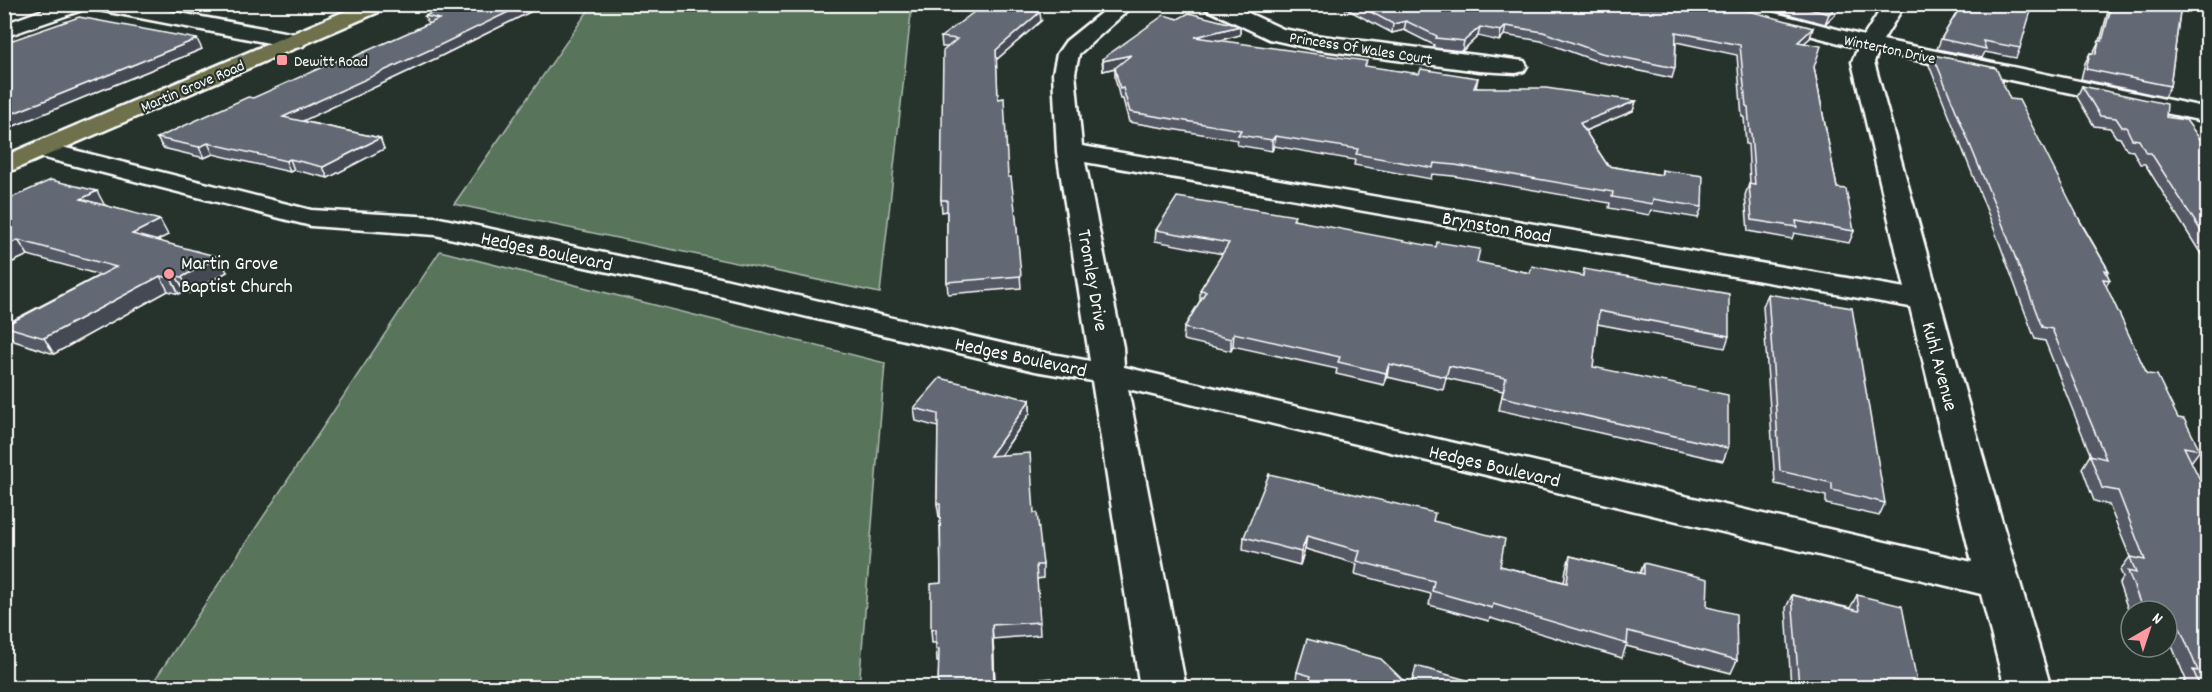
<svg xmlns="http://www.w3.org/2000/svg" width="2212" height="692" viewBox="0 0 2212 692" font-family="Dekko,sans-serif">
  <rect width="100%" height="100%" fill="#26332d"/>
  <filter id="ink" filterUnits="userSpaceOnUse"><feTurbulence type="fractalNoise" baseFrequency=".0167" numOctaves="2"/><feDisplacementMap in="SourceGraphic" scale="12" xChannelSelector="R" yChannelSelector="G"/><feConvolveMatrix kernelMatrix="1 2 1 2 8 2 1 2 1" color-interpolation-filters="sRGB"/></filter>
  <g filter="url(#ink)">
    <g fill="#58755c" stroke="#acbaae" stroke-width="1.5">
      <path d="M592,5H912L880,293L454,204Z"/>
      <path d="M440,251L885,363L859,687H150Z"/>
    </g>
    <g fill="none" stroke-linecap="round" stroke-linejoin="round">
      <g stroke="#fff" stroke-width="5">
        <g id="minor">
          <path d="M59,4H131L295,34L303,36L306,41L303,46L295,48L88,8L4,37V24Z"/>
          <path d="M1112,4H1135L1079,54L1075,73L1082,146L1905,288L1852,62L1858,48L1708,8L1705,4H1740L1864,36L1884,4H1905L1883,40L2208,108V122L1878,52L1874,62L1982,454L2051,688H2005L1981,594L1128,389L1186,688H1140L1092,381L1035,371L707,293L435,235L311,226L33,155L29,150L33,145L42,142L311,210L435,217L707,275L1035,351L1090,361L1057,152L1053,73L1057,54L1066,41ZM1085,162L1910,307L1972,562L1124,367L1123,347Z"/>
          <path d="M1201,4H1229L1283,29L1314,35L1524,61L1527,66L1524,71L1516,73L1479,71L1314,49L1269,39L1204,8Z"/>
        </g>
      </g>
      <g stroke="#fff" stroke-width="5">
        <path id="major" d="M362,4H391L388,8L4,174V156Z"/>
      </g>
      <use href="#minor" fill="#26332d" fill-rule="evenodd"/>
      <use href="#major" fill="#6e714b" fill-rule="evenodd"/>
    </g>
    <g fill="#555965" stroke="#fff" stroke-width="1.5">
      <path d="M452,4H546L439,57L302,121L380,138L384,149L328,178L294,170L290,172L213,154L204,158L163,148L157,138L344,62L428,24L425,16Z"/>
      <path d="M1337,4H1723L1810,38L1804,43L1814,67L1837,188L1854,231L1849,243L1794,233L1792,239L1748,231L1745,195L1749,184H1750L1748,144H1746L1744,117H1742L1737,55L1676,42L1675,68L1672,78L1599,62L1541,41L1504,35L1499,41L1478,36L1462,51L1434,48V45L1404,30L1392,33Z"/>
      <path d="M1751,4H1845L1825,24Z"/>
      <path d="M1962,4L2020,48L2016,58L1985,52L1982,58L1937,49L1941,39Z"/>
      <path d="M2110,4H2181L2170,86L2164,97L2081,79L2085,63L2090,53H2093L2099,41H2100Z"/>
      <path d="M1178,19L1240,26V35L1218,41L1366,67L1419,74L1478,78L1476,88L1636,101L1633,111L1585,131L1608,166L1661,175L1662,170L1702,207L1698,218L1651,210L1649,215L1609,208L1610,203L1453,176L1432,174L1431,179L1354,165L1355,160L1274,146L1272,151L1237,145L1238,140L1129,122L1123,99H1120L1115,78V68L1103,71L1102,59Z"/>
      <path d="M1041,21L996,60L998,99L1008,177L1016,218L1021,288L948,294L947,282V211L942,212L941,200L948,47H942L941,37Z"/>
      <path d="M4,43L202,49L9,128L4,127Z"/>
      <path d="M1933,55L2010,99L2109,271L2107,274L2110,280L2106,286L2147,374L2200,450L2191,462L2208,687H2184L2183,684L2186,680L2167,634V611H2131V618L2119,584L2123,577L2120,570L2130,557L2109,505L2094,501L2082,468L2090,455L2091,456L2045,341L2035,339L1993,226L1929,65Z"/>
      <path d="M2082,86L2166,117L2208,150V256L2201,254L2145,164H2140L2133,151L2127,150L2120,138L2116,137L2110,128L2094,126L2077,97Z"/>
      <path d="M4,201L105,205L168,235L157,240L227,272L190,293L185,291L179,294L168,291L54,354L14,341L4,327V325L100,275L28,255L4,266Z"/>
      <path d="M1294,220L1477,263L1530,273L1583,276L1584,269L1729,336L1725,348L1597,324L1593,367L1728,448L1723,461L1499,410L1503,391L1446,378L1443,390L1387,377L1384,385L1336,374L1337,369L1233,346L1231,351L1183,340L1184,328L1200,301V290L1223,254L1155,241L1156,230Z"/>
      <path d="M1768,294L1885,503L1879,516L1826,504V496L1775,484L1763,306Z"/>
      <path d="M1030,400V413L1001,455L1034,513L1043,565V578L1037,579L1040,635L993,639L995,683L938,687L939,662H937L936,643H932L931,630L941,583L940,517H939L937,504L938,427L916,421L914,408Z"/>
      <path d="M1433,521L1500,566L1564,582L1566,569L1570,556L1640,573L1644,563L1707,607L1737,660L1731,673L1626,646L1622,658L1490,618L1489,621L1429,605L1431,594L1355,574L1357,564L1305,549L1300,565L1243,550L1244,537Z"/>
      <path d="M1792,595L1850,608L1857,595L1918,687H1791L1786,608Z"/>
      <path d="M1297,672L1410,687H1301L1295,686Z"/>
    </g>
    <g fill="#454852" stroke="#fff" stroke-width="1.5">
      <path d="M525,4H546L439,57L288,128L283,117Z"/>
      <path d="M1839,4H1845L1825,24L1829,14Z"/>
      <path d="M1040,12L1041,21L996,60V50Z"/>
      <path d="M1406,21L1404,30L1392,33L1393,24Z"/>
      <path d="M1240,26V35L1194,47L1195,37Z"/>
      <path d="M1506,26L1504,35L1499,41L1501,31Z"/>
      <path d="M1480,27L1478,36L1462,51L1464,41Z"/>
      <path d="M1813,28L1810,38L1794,52L1798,42Z"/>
      <path d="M197,39L202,49L9,128L4,120V117Z"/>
      <path d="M1131,55V64L1103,71V61Z"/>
      <path d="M1636,101L1633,111L1577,134L1580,123Z"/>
      <path d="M1275,136L1274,146L1272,151V140Z"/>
      <path d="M380,138L384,149L328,178L323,167Z"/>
      <path d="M208,143L213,154L204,158L199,147Z"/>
      <path d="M290,159L294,170L290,172L286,161Z"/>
      <path d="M97,191L105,206L81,199Z"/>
      <path d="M160,220L168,235L140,249L132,234Z"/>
      <path d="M18,240L28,255L4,266V246Z"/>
      <path d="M219,257L227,272L190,293L182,277Z"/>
      <path d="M160,276L168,291L54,354L44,338Z"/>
      <path d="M176,276L185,291L179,294L171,278Z"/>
      <path d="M1234,333L1233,346L1231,351V339Z"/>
      <path d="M1389,364L1387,377L1384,385L1386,373Z"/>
      <path d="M1030,400V413L991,469L990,456Z"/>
      <path d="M1307,536L1305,549L1300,565L1301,552Z"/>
      <path d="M992,625L993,639L995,687H994Z"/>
    </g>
    <g fill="#636775" stroke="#fff" stroke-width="1.5">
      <path d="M452,4H525L436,47L283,117L380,138L323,167L290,159L286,161L208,143L199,147L157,138L248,97L253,98L338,60L344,62L362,53L439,19L425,16Z"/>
      <path d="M1356,4H1723L1813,28L1798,42L1821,46L1814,67L1837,188L1846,189L1854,231L1796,221L1797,227L1752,220L1749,184L1755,185L1751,133H1750L1748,107L1746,106L1740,45L1676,32L1675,68L1601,53L1543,32L1506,26L1501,31L1480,27L1464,41L1436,38L1437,36L1406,21L1393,24Z"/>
      <path d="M1790,4H1839L1829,14Z"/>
      <path d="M1962,4H2033L2020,48L1983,41L1986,49L1941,39Z"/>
      <path d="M2112,4H2181L2170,86L2086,69L2090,53L2096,54L2099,41H2102Z"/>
      <path d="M995,5L1040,12L996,50L998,99L1004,98L1008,177H1011L1016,218L1021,276L947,282V200H941L943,51L957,39L941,37L978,9L988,11Z"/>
      <path d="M1189,13L1240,26L1195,37L1367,61L1365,66L1419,74L1421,69L1478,78L1474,88H1546L1636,101L1580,123L1608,166L1662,175V170L1703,176L1702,207L1653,199L1652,204L1612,197L1613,192L1455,165L1434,163L1433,168L1356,154L1358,149L1275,136L1272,140L1238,135L1241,130L1130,112L1123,88L1120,89L1115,68L1131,55L1103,61L1102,59L1164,15L1178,19Z"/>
      <path d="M79,17L197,39L4,117V43Z"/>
      <path d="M1933,55L1996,68L2010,99L2019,100L2083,227L2109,271L2105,270L2110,280L2103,279L2147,374L2157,375L2178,418L2184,419L2200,450L2184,447L2208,496V687H2200L2193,670L2198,671L2175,616L2167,614V611H2155L2142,608L2128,571L2136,573L2130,557L2145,560L2118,491L2102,488L2090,455L2106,459L2052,329L2042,327L1999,215Z"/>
      <path d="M2082,86L2167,104L2166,117L2186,120L2208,150V242L2151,153H2146L2139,140L2132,139L2126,127H2122L2116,118L2100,116Z"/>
      <path d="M51,180L97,191L81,199L160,220L132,234L219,257L182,277L176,276L171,278L160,276L44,338L4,326L116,267L18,240L4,246V201Z"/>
      <path d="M1177,197L1295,216L1293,220L1436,247L1437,242L1480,249L1477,262L1530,273L1532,266L1583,276L1584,269L1729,294V336L1599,311L1593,367L1728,395V448L1502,397L1506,378L1449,366L1446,377L1389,364L1386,373L1338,362L1340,357L1234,333L1231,339L1184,328L1206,291L1200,290L1229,243L1156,230Z"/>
      <path d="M1768,294L1852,308L1885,503L1832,490V483L1780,471Z"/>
      <path d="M940,378L1030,400L990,456L1030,453L1034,513H1037L1043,565H1036L1040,622L992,625L994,683L1052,678L1053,687H938L939,649H936V629L931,630V584L941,583L940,504H937L938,414L914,408Z"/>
      <path d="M1269,474L1435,513L1433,521L1505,539L1500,566L1567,583L1570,556L1644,574V563L1708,579L1707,607L1736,614L1737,660L1628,631L1627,644L1493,604L1492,608L1432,591L1434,581L1357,561L1360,551L1307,536L1301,552L1244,537Z"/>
      <path d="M1792,595L1859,611L1857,595L1902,606L1918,687H1799Z"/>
      <path d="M1307,639L1381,659L1410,687H1308L1311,676L1297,672Z"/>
      <path d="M1416,666L1492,687H1411Z"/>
    </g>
  </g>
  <g fill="#ff9aa2" stroke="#26332d" stroke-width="2">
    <rect x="276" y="54" width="12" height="12" rx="3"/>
    <circle cx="169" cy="274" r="6"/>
  </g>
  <g text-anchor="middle" stroke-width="4.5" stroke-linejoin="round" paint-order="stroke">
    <g font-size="16" fill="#fff" stroke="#26332d">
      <text transform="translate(1361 47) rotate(9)" y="6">Princess Of Wales Court</text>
      <text transform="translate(1890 48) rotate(12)" y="6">Winterton Drive</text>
      <text transform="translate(192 85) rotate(-23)" y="6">Martin Grove Road</text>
    </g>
    <g font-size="16" fill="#fff" stroke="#26332d" text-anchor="start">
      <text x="294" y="66">Dewitt Road</text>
    </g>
    <g font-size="20" fill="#fff" stroke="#26332d">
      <text transform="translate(1497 226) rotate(10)" y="7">Brynston Road</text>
      <text transform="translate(547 250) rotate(12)" y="7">Hedges Boulevard</text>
      <text transform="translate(1094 280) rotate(80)" y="7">Tromley Drive</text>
      <text transform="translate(1021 356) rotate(12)" y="7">Hedges Boulevard</text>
      <text transform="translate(1941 366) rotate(75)" y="7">Kuhl Avenue</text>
      <text transform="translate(1495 465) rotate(13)" y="7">Hedges Boulevard</text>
    </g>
    <g font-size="20" fill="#fff" stroke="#26332d" text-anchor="start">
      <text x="181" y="269">Martin Grove<tspan x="181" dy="23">Baptist Church</tspan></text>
    </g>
  </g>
  <rect width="2212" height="692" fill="none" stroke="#26332d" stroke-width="24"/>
  <rect x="12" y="12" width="2188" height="668" fill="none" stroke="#fff" stroke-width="2" filter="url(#ink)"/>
  <g transform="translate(2149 629) rotate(39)"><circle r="28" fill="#26332d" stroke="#7d8581" stroke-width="1.5"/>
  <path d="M0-4.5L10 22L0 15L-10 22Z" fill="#ff9aa2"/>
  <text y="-9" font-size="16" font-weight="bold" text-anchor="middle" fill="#ffffff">N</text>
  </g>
</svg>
